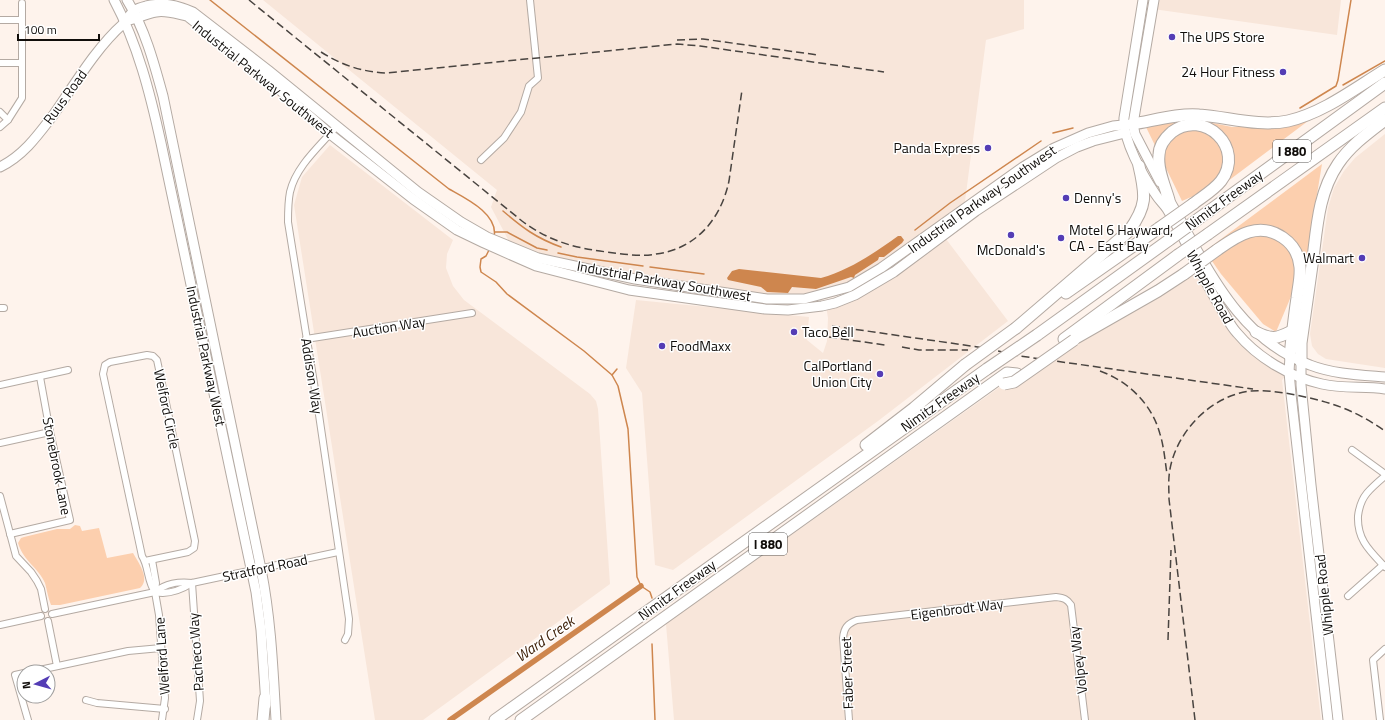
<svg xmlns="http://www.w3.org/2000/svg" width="1385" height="720" viewBox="0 0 1385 720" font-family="'Titillium Web',sans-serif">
  <rect width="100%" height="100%" fill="#fef3ec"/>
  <g fill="#f8e6da">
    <path d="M263,0H1024V29L986,40L964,209L881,268L816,297L767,299L635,279L513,249L491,207L497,190Z"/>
    <path d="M1154,0H1341L1337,35L1153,9Z"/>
    <path d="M1385,134V368L1326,359L1318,354L1312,346L1310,334L1328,208L1334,188L1344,171L1355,158Z"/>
    <path d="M330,145L453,240L447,254L446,268L453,286L464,300L590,394L596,401L598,409L610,584L423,720H375L294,205L302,177Z"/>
    <path d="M943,235L1008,321L878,421L673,570L655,565L642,393L626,368L636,300L809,317L807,340L823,353L827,341L828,318L826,305L855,295Z"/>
    <path d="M1197,264L1237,333L1289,372L1282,380L1321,720H674L666,624L1004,384Z"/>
  </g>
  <g fill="#fccfae">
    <path d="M1193,119L1232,127H1283L1308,121L1228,181L1182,201L1146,127Z"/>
    <path d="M1322,164L1306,261L1276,332L1263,324L1221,274L1205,251Z"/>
    <path d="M75,525L80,526L82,531L99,528L107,558L133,553C138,562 151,579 140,588L60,605H51C48,598 47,590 45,583C38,567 24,562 18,543L21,538L24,537L57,529H70Z"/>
  </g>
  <path fill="#ce864e" d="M898,236H901L904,240L902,243L884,257H879L878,260L855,275L854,278L851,277L816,289L792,287L788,293L767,292L761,287L728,280L727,278L732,271L739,269L821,278C850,270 874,253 898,236Z"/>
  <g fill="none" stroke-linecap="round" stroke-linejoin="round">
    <g stroke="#ce864e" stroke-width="1.5">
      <path d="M210,0L449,189C465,198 499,214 494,237"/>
      <path d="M1343,85L1385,61"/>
      <path d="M1300,108L1336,86L1338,80L1351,0"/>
      <path d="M1053,133L1073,128"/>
      <path d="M503,211C523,228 536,238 561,247"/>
      <path d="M915,230L950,203L1041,141"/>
      <path d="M495,232H507L537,248L547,250"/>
      <path d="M489,250L486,256L481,259L480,267L481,272L496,282L507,294L584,351L612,375L618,386L628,429L637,577L641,586L650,592L652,598"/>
      <path d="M558,253L577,257L643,266"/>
      <path d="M650,267L704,274"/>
      <path d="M612,375L617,369"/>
      <path d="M652,644L655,720"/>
    </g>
    <path stroke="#ce864e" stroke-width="5.5" d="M450,720L641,586"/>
    <g stroke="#b4aaa3" stroke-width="8">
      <g id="street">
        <path d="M0,20H22"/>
        <path d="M0,63H22"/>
        <path d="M0,112L8,120"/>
        <path d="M337,126C320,146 296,166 290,192C288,202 288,212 288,222L318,408L349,619L348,634L345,640"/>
        <path d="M0,127L8,120L22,98V3"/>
        <path d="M481,160L504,138L521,112L529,86L538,78L530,0"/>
        <path d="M0,308H4"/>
        <path d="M306,339L472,313"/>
        <path d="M0,385L68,370"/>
        <path d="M0,443L50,432"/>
        <path d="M1352,450L1385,474"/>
        <path d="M1385,476C1379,481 1372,487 1367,493C1362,499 1359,508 1358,516C1357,540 1370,551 1385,567"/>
        <path d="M0,496L16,556L31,572L37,581L41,589L45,609"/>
        <path d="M10,534L70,520L50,432L40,377"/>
        <path d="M152,560L156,583L155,592L159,615L165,698L162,720"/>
        <path d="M145,561L188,552L194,548L195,541L157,360L153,356L147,355L110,362L105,365L103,374L142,556C149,567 147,581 155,592"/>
        <path d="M192,583L200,701L197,720"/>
        <path d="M155,592C168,595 181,590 192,583"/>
        <path d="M1348,596L1383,565"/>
        <path d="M52,614L155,592C165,584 179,581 192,583L338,552"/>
        <path d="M48,621L57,666"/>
        <path d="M0,625L41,616"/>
        <path d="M30,672L128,651L161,648"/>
        <path d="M24,673L15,675L28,720"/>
        <path d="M86,700L97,703L165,709"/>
        <path d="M849,720L843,638C844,628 847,624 857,620L1056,597C1064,598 1067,599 1071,605L1085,720"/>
        <path d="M1380,720L1373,660L1385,649"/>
      </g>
    </g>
    <g stroke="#b4aaa3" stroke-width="11">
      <g id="secondary">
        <path d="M114,0C138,45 150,93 161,143L256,592L261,630L266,705"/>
        <path d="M127,0C145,29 154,63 163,96L261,569C271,619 273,669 276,720"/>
        <path d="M1143,0L1124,118C1123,141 1143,176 1156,195C1159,200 1164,204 1167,209C1187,242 1202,278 1222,310C1227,318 1231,327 1237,333C1258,358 1290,377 1322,384C1343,389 1364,386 1385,389"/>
        <path d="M1154,0L1133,124L1135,134L1160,182"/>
        <path d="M125,21C136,19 145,14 156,12C166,10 177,14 187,16L264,76L330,134L413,199L457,230L484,243L536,266L629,290L765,309L788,310L822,306L835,303L855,295L894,272L976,211L1056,158L1077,147L1093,141L1125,133"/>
        <path d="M0,167C24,155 38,135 54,114C75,84 96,48 123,24C127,20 130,13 135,10C138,8 142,7 146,6C164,2 177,5 193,12L268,70L418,192L461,222L487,237L538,258L635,279L767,299H804L849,287L881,268L1023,167L1054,148L1088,133L1113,126L1133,124"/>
        <path d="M1166,194C1173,207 1181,220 1188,234C1216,286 1250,344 1310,365C1333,374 1360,375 1385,377"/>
        <path d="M1290,356L1289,372L1291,394L1328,720"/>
        <path d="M1301,362V385L1311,485L1338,720"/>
      </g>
    </g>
    <g stroke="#b4aaa3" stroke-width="13">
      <g id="highway">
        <path d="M1133,124C1152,121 1180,113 1199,115C1228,117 1259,127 1288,121C1323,113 1354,89 1385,70"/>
        <path d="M1169,200C1165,186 1157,169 1159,155C1159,146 1165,138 1172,132C1204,108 1246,148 1221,181C1214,190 1202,197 1193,204"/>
        <path d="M1198,219L1385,83"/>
        <path d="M1208,234L1385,108"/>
        <path d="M1217,250C1227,243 1238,235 1249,232C1273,225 1298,242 1300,267C1301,277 1298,288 1297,298C1294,317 1292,337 1290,356"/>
        <path d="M1066,293L1159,228"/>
        <path d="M1016,328L1129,231C1147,206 1146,196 1139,166"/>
        <path d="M1256,332C1272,340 1276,339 1292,331"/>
        <path d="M1037,335L1169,240"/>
        <path d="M1064,339L1178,255"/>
        <path d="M1074,339L1158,291L1184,274"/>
        <path d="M1301,362V343C1305,314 1309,286 1313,258C1317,225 1319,192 1338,164C1350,146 1368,133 1385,120"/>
        <path d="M866,445L914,408L965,365"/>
        <path d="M263,720L265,698"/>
        <path d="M495,720L987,369"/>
        <path d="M521,720L1007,373L1017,374"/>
      </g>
    </g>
    <use href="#street" stroke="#fff" stroke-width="6"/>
    <use href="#secondary" stroke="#fff" stroke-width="9"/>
    <use href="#highway" stroke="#fff" stroke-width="11"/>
    <g stroke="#494440" stroke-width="1.5" stroke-dasharray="8 4" stroke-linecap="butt">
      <path d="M249,0L522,221C549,241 574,248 607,252C623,254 640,257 656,254C696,249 721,219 729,181L742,90"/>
      <path d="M677,40L703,39L818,55"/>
      <path d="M321,52C341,65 363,72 386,73L677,44L700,46L884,72"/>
      <path d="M832,326L985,348L1020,356L1253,389"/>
      <path d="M829,337L885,345"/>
      <path d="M902,347L919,350H968"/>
      <path d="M1100,371C1128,381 1152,404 1160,434C1164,447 1165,461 1167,474"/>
      <path d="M1168,640L1171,550"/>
      <path d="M1195,720L1169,499C1169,489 1168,479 1170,469C1177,431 1211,396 1250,391C1265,390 1281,392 1296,395C1331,402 1355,410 1385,431"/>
    </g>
    <g stroke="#b4aaa3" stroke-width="13" stroke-linecap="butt">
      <g id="highway-bridge">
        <path d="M1159,228L1193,204"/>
        <path d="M1169,240L1198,219"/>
        <path d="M1178,255L1208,234"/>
        <path d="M1184,274L1217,250"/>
        <path d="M965,365L1016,328"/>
        <path d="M987,369L1037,335"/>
        <path d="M1004,384L1014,382L1074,340"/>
      </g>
    </g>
    <use href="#highway-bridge" stroke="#fff" stroke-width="11"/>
  </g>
  <g fill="#543db5" stroke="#fff" stroke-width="1.5">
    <circle cx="1172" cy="37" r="4"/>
    <circle cx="1283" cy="72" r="4"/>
    <circle cx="988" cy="148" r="4"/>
    <circle cx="1066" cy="198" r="4"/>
    <circle cx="1011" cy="235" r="4"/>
    <circle cx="1061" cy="238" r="4"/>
    <circle cx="1362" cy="258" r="4"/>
    <circle cx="794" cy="332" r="4"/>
    <circle cx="662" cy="346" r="4"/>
    <circle cx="880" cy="374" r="4"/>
  </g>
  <g text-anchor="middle" stroke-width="3" stroke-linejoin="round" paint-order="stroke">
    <g fill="#fff" stroke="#585654" stroke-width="1">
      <rect x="1273" y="140" width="38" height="22" rx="3"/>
      <rect x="749" y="533" width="38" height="22" rx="3"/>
    </g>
    <g font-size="13" font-weight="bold" fill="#100d0a">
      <text x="1292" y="156">I 880</text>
      <text x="768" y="549">I 880</text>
    </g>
    <g font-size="14" fill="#100d0a" stroke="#fff" text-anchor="start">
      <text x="1180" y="42">The UPS Store</text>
      <text x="1275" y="77" text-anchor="end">24 Hour Fitness</text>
      <text x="980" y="153" text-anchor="end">Panda Express</text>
      <text x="1074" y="203">Denny's</text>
      <text x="1069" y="235">Motel 6 Hayward,<tspan x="1069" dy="16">CA - East Bay</tspan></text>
      <text x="1011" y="255" text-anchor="middle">McDonald's</text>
      <text x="1354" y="263" text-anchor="end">Walmart</text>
      <text x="802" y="337">Taco Bell</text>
      <text x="670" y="351">FoodMaxx</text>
      <text x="872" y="371" text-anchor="end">CalPortland<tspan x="872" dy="16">Union City</tspan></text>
    </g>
    <g font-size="14" fill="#100d0a" stroke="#fff">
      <text transform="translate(263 79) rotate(39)" y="5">Industrial Parkway Southwest</text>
      <text transform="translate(65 97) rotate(-54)" y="5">Ruus Road</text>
      <text transform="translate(982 199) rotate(-35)" y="5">Industrial Parkway Southwest</text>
      <text transform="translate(1224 200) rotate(-36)" y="5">Nimitz Freeway</text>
      <text transform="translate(664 281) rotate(10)" y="5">Industrial Parkway Southwest</text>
      <text transform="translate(1210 287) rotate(61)" y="5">Whipple Road</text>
      <text transform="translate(389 327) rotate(-9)" y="5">Auction Way</text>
      <text transform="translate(206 356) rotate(78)" y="5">Industrial Parkway West</text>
      <text transform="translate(312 376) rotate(81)" y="5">Addison Way</text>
      <text transform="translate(940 402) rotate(-35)" y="5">Nimitz Freeway</text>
      <text transform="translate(167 409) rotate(78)" y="5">Welford Circle</text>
      <text transform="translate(57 466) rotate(79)" y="5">Stonebrook Lane</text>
      <text transform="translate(265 568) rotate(-12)" y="5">Stratford Road</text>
      <text transform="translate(677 590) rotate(-36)" y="5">Nimitz Freeway</text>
      <text transform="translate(1324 595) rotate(-96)" y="5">Whipple Road</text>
      <text transform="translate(957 609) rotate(-7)" y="5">Eigenbrodt Way</text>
      <text transform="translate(196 652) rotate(-94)" y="5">Pacheco Way</text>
      <text transform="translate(162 656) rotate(-94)" y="5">Welford Lane</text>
      <text transform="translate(1078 660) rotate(-97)" y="5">Volpey Way</text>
      <text transform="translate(847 673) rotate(-92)" y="5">Faber Street</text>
    </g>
    <g font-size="15" font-style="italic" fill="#40220a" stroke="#fff">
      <text transform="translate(545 639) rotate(-35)" y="5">Ward Creek</text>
    </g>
  </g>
  <g transform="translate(36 684) rotate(264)"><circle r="19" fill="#ffffff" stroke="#9f9e9d"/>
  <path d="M0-3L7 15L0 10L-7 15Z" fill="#543db5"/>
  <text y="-6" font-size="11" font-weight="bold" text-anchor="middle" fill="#100d0a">N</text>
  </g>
  <path d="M18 34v6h81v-6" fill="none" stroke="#100d0a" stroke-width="2"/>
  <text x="24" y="34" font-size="12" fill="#100d0a" stroke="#ffffff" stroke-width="3" paint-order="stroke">100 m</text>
</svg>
